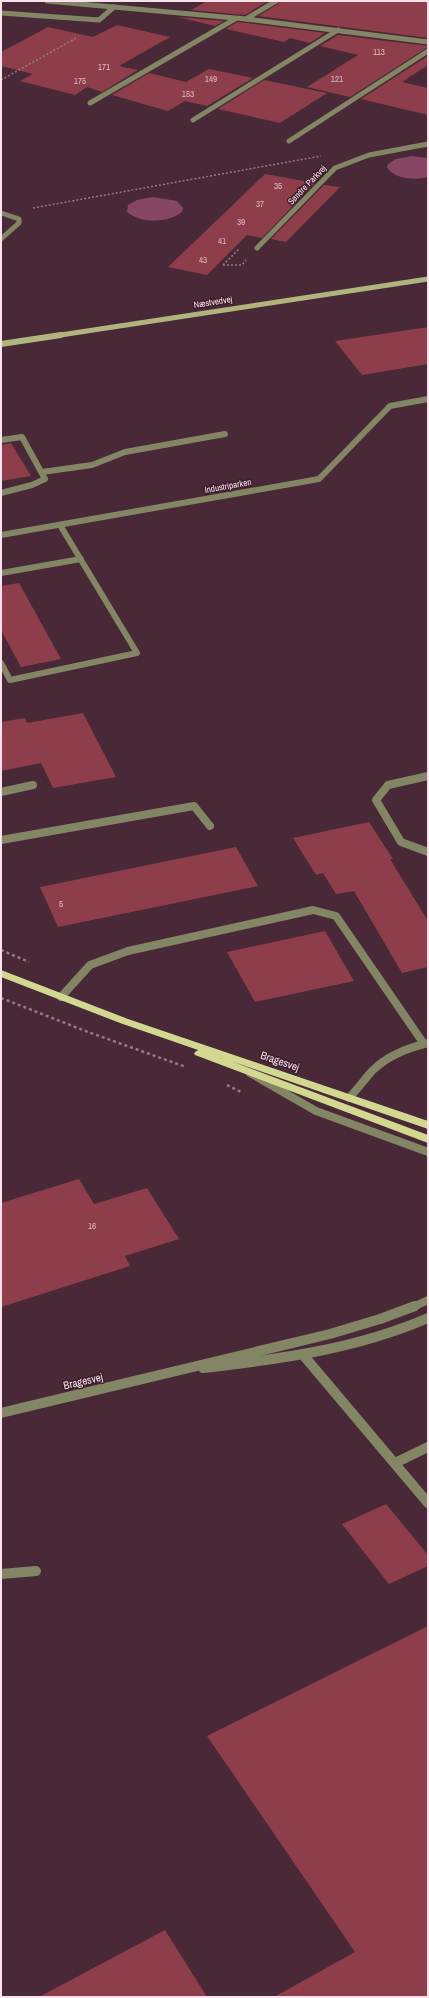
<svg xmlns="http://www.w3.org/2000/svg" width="429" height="1998" viewBox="0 0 429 1998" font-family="'Archivo Narrow',sans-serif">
  <rect width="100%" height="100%" fill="#492837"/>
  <g fill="#864664">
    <path d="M412,156L428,158V177C416,180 394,180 387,167L388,164L396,159Z"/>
    <path d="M153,197L177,201L183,208L182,212C168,223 141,224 127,212L128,205L137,200Z"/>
  </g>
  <g fill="#8e3e4b">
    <path d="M207,1H268L245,15L191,10Z"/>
    <path d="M280,1H428V38L258,16L278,4Z"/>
    <path d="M178,17L224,21L215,26Z"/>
    <path d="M237,22L246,23L325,33L310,43L290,38L284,42L226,29Z"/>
    <path d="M117,25L170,37L119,66L138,70L102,92L87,87L75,95L20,81L33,74L1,66V52L48,27L93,37Z"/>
    <path d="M338,35L428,46V47L350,97L307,87L358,55L320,46Z"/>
    <path d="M428,56V65L402,82L428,88V115L361,99Z"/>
    <path d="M209,69L253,78L207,106L185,101L168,111L112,95L149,73L186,82Z"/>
    <path d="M264,80L327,93L280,123L218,109Z"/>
    <path d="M265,174L315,183L262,238L247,235L207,275L168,267Z"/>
    <path d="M324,185L340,187L286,242L271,239Z"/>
    <path d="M428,327V364L362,375L335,341Z"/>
    <path d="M11,443L31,476L1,481V445Z"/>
    <path d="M19,583L61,659L21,667L1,630V586Z"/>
    <path d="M83,713L116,777L53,788L41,763L1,771V722L25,718L27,723Z"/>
    <path d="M369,822L393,859H390L428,921V967L402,973L354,891L336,894L323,873L316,875L293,838Z"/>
    <path d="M236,847L258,886L58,927L40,887Z"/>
    <path d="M325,931L354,981L255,1002L227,952Z"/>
    <path d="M79,1179L94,1204L147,1188L179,1239L125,1256L130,1266L1,1307V1203Z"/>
    <path d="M386,1504L428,1555V1566L389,1584L342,1524Z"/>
    <path d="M428,1626V1997H274L355,1952L207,1736Z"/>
    <path d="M165,1930L207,1997H39Z"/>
  </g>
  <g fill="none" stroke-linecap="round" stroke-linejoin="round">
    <g stroke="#977a86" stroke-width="1.5" stroke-dasharray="2 2" stroke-linecap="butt">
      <path d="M1,80L78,37"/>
      <path d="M33,208L321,156"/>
      <path d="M223,265L239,249"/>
      <path d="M223,265H242L246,260"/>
    </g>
    <g stroke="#977a86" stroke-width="2.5" stroke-dasharray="3 3" stroke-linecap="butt">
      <path d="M1,950L29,962"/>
      <path d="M1,998L88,1032L186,1067"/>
      <path d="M227,1085L241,1092"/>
    </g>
    <g stroke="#838664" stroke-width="6">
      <path d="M1,440L22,437L45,479L32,485L1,493"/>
      <path d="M42,472L92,465L125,452L225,434"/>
      <path d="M1,573L81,559"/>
      <path d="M1,663L10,680L137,653L60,525"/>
    </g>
    <g stroke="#838664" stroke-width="8">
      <path d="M428,776L388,785L376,800L401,842L428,852"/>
      <path d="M1,792L33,785"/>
      <path d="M1,840L194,806L210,826"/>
      <path d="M61,997L90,965L128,951L313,910L336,916L424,1044"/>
      <path d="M349,1098C357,1090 364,1080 372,1071C387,1056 407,1048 428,1043"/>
    </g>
    <g stroke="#838664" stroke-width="10">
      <path d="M304,1356L428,1503"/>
      <path d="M395,1463L428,1447"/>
      <path d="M1,1574L36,1571"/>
    </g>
    <g stroke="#838664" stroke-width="5">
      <path d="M47,1L246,19L428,42"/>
      <path d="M1,13L99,20L114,7"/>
      <path d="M246,19L276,1"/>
      <path d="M90,103L235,19"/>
      <path d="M193,120L338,30"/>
      <path d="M289,141L428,51"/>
      <path d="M1,213L19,219V223L1,239"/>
      <path d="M257,248L335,168L369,155L428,144"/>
    </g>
    <path stroke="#838664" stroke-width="6" d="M1,535L319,479L390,406L428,399"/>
    <g stroke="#838664" stroke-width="8">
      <path d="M250,1073L316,1111L428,1152"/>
      <path d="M413,1307L428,1300"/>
    </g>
    <g stroke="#838664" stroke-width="10">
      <path d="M203,1368C281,1359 356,1349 428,1318"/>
      <path d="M1,1413L330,1334L380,1319L415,1306"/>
    </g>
    <path stroke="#b0b57e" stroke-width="5" d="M54,336L428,279"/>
    <path stroke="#b0b57e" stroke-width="6" d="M1,344L61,335"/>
    <path fill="#d3d891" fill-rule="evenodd" d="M1,970L128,1019L428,1121V1129L231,1061L428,1135V1143L195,1055L194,1053L198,1050L120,1023L1,977Z"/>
  </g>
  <g text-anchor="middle" stroke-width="3" stroke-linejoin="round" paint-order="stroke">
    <g font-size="9" fill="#deb9c3">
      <text x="379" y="55">113</text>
      <text x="104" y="70">171</text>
      <text x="211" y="82">149</text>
      <text x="337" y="82">121</text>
      <text x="80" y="84">175</text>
      <text x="188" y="97">153</text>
      <text x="278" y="189">35</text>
      <text x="260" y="207">37</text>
      <text x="241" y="225">39</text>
      <text x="222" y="244">41</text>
      <text x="203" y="263">43</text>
      <text x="61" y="907">5</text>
      <text x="92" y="1229">16</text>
    </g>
    <g font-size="9" fill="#f9e2eb" stroke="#3e1e2d">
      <text transform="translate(307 185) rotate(-46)" y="3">Søndre Parkvej</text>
      <text transform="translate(213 302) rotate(-9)" y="3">Næstvedvej</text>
      <text transform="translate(228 486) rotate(-10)" y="3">Industriparken</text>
    </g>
    <g font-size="11" fill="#f9e2eb" stroke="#3e1e2d">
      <text transform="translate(280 1061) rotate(19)" y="4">Bragesvej</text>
      <text transform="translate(83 1381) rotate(-13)" y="4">Bragesvej</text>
    </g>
  </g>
  <rect width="429" height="1998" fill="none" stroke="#f9e2eb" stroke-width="4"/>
</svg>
